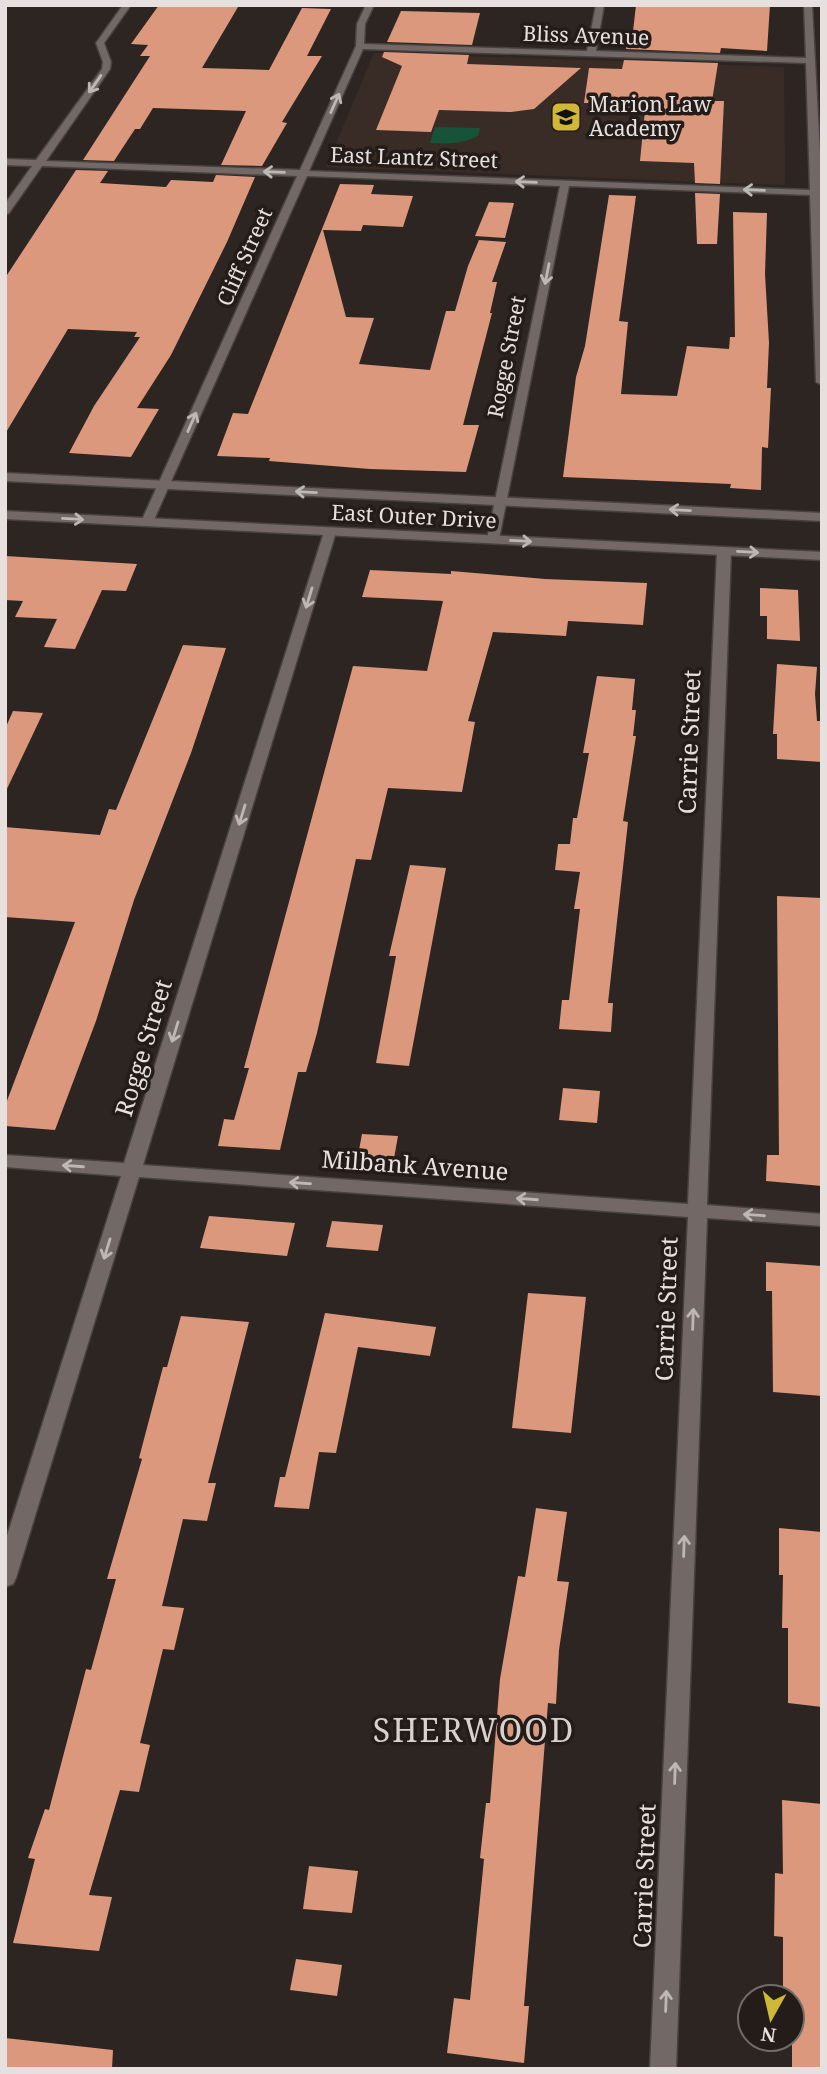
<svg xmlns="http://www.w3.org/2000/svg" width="827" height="2074" viewBox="0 0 827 2074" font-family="'Noto Serif',serif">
  <rect width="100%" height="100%" fill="#2d2522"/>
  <path fill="#392c26" d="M374,53L784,67L785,185L326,167Z"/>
  <path fill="#175339" d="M435,127L480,128L478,136C463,144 446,144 430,143Z"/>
  <g fill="#db987d">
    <path d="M159,5L238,7L202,68L269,70L302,8L331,9L307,56H322L282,122L287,123L262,166L221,165L246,111L153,108L140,129H135L114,161L83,160L150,56H140L148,45L131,44Z"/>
    <path d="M636,5H770L767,51L721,48L720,53L626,49L627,40H632Z"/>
    <path d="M401,11L480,13L472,45L387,42Z"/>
    <path d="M384,52L469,55L467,64L581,68L534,109L511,112L439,110L431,132L376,130L402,66L382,57Z"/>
    <path d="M624,60L718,63L712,101H724L720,184L695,183L694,163L640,161L645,110L589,108L590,103H584L589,68L622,69Z"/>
    <path d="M76,170L108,171L100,183L166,187L171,180L213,182L216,175L255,177L227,242L171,355L137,408L159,409L131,457L69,453L94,406L140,337H134L137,332L68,329L5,434V278Z"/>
    <path d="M340,184L374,185L371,194L413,196L403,227L363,225L361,231L323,230L346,317L374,318L359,364L430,370L446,311H455L468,266L479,240L506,242L492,282H497L490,313H492L463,425H479L466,472L370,469L269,461L270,458L217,456L233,413L248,414Z"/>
    <path d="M695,193L720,194L717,244H697Z"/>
    <path d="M609,195L636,196L619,321L628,322L621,394L677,396L687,346L729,349L730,337H735L733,212L767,213L765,274L769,343L767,388H771L768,448L762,447L761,490L730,488L731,484L563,477L576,377L585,346Z"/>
    <path d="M489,202L514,203L505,238L475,236Z"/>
    <path d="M5,556L137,564L126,591L102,590L75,649L44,647L57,619L15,617L23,601L5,600Z"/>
    <path d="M370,570L451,574V571L545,579L647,583L643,625L568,621L566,636L493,632L468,721L475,722L462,792L388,788L371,860L356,859L317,1033L306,1072H298L280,1150L218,1146L224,1119L234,1120L249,1068H244L353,666L427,671L443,601L362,597Z"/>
    <path d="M760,588L798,590L800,641L767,639V616H760Z"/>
    <path d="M183,645L226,648L191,753L134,900L96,1021L55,1130L5,1126V1106L75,922L5,917V827L100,835L109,809L116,810Z"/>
    <path d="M777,664L817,667L815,694L817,721H822V762L777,759V734H773Z"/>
    <path d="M597,676L635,679L632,710H636L633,736H636L623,821L628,822L608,1003H613L611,1032L559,1029L562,1000H569L580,909H574L580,872L555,870L558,844H570L573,818H577L589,753H583Z"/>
    <path d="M13,711L43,713L5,793V729Z"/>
    <path d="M410,865L446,868L409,1066L376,1063L396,956H389Z"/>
    <path d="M777,896L822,898V1186L766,1181L767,1155H779Z"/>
    <path d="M563,1088L600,1091L597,1123L559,1120Z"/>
    <path d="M362,1134L398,1136L393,1164L357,1161Z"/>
    <path d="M209,1216L295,1223L287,1256L200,1248Z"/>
    <path d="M332,1221L383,1225L378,1251L326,1247Z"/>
    <path d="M766,1262L822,1266V1396L773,1392L772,1291H766Z"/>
    <path d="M528,1293L586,1297L571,1433L512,1428Z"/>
    <path d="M325,1313L436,1327L430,1356L358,1347L336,1453L319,1452L309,1509L274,1507L280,1477H285Z"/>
    <path d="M181,1316L249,1322L208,1483H216L207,1521L183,1519L162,1606L184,1608L174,1650L163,1649L140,1743L150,1745L139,1792L120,1790L89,1895L112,1897L99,1951L13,1943L35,1859L28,1858L45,1809L49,1810L86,1669L91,1670L116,1579H107L142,1459L139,1458L163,1367H167Z"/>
    <path d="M536,1508L567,1512L557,1581L569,1582L559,1650L556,1704L548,1703L524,2006H529L524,2063L447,2053L454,1998L470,2000L484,1859L480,1858L486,1803H490L500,1679L518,1576L525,1577Z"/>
    <path d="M779,1528L822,1532V1707L788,1703V1628H782L783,1575H779Z"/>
    <path d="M782,1800L822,1804V2069H792V1997H783V1937L774,1936L775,1873L783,1874Z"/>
    <path d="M309,1866L358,1871L352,1913L303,1909Z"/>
    <path d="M296,1959L342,1965L337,1996L290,1990Z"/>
    <path d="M5,2038L113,2050L112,2069H5Z"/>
  </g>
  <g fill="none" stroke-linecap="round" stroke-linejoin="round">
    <g stroke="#47413f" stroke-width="3">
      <g id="street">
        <path d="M123,5H131L104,43L111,62L110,69L46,161L300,170L356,46L357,24L366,5H374L365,24L364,44L587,51L596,5H604L596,51L806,58L804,5H812L822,190V385L816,382L810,195L569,186L499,539L493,543L488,542L487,539L560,186L307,176L153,522L152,525H142L141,522L297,176L42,166L9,213L5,214V204L32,166L5,165V159L36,160L102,69L103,62L96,43ZM363,49L806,63L810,190L309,171Z"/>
        <path d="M330,528L336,532L143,1165L688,1204L717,551L724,547L731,551L707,1205L822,1214V1226L707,1218L676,2069H650L688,1217L139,1177L16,1578L13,1584L5,1587V1542L121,1176L5,1167V1155L124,1163L324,532Z"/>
      </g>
    </g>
    <g stroke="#47413f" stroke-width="3">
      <g id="secondary">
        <path d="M5,473L822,513V521L5,481Z"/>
        <path d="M5,511L822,552V560L5,519Z"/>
      </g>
    </g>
    <use href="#street" fill="#726966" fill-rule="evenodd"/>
    <use href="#secondary" fill="#726966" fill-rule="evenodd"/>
  </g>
  <defs><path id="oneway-shaft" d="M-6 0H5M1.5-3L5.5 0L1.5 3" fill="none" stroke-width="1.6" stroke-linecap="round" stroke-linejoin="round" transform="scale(1.75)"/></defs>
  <g stroke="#bdb7b5">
    <use href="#oneway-shaft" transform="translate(95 84) rotate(125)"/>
    <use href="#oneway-shaft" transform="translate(335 103) rotate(-66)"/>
    <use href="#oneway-shaft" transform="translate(274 172) rotate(-178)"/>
    <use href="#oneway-shaft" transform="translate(526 182) rotate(-178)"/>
    <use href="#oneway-shaft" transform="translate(754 190) rotate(-178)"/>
    <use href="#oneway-shaft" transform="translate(547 274) rotate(101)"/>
    <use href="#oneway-shaft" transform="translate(192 422) rotate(-66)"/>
    <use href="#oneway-shaft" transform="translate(306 492) rotate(-177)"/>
    <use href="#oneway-shaft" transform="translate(680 510) rotate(-177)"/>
    <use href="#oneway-shaft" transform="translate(73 519) rotate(3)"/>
    <use href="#oneway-shaft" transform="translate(521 541) rotate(3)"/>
    <use href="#oneway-shaft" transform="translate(748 552) rotate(3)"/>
    <use href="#oneway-shaft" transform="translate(309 598) rotate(107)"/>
    <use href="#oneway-shaft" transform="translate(242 815) rotate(107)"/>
    <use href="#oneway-shaft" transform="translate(175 1032) rotate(107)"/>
    <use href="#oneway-shaft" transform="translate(73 1166) rotate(-176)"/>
    <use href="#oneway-shaft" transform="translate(300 1183) rotate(-176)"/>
    <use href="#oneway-shaft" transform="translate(527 1199) rotate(-176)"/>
    <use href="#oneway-shaft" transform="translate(754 1215) rotate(-176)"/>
    <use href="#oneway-shaft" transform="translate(107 1249) rotate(107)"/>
    <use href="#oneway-shaft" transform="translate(693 1319) rotate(-88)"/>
    <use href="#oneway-shaft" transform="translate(684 1546) rotate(-88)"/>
    <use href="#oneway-shaft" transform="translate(675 1773) rotate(-88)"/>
    <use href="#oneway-shaft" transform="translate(666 2001) rotate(-88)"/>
  </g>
  <defs>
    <g id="school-square" transform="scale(1.575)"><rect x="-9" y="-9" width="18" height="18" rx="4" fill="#cfb837" stroke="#231c19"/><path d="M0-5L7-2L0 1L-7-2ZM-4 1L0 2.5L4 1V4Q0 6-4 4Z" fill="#111"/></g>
  </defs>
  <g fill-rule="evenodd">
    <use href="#school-square" x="566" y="117"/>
  </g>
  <g text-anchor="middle" stroke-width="7" stroke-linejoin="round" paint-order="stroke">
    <g font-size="21" fill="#e6e1df" stroke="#231c19">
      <text transform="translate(586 36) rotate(2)" y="7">Bliss Avenue</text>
      <text transform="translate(414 158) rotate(2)" y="7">East Lantz Street</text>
      <text transform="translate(245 257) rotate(-66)" y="7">Cliff Street</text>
      <text transform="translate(507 357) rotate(-79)" y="7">Rogge Street</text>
      <text transform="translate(414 517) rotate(3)" y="7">East Outer Drive</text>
    </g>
    <g font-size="21" fill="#e6e1df" stroke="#231c19" text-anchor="start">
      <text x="589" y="112">Marion Law<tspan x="589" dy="24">Academy</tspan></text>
    </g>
    <g font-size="24" fill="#e6e1df" stroke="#231c19">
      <text transform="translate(690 742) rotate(-88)" y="8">Carrie Street</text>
      <text transform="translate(144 1048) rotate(-73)" y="8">Rogge Street</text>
      <text transform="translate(415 1166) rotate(4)" y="8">Milbank Avenue</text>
      <text transform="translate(667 1309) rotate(-88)" y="8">Carrie Street</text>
      <text transform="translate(645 1876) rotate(-88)" y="8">Carrie Street</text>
    </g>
    <g font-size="32" letter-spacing="2" fill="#dad0cc" stroke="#231c19">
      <text x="474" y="1742">SHERWOOD</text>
    </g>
  </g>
  <rect width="827" height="2074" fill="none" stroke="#e6e1df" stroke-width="14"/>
  <g transform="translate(771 2018) rotate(188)"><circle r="33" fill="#231c19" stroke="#716b68" stroke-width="2"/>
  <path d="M0-5L12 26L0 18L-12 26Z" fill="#cfb837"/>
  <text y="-10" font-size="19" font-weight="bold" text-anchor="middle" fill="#e6e1df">N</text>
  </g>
</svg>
